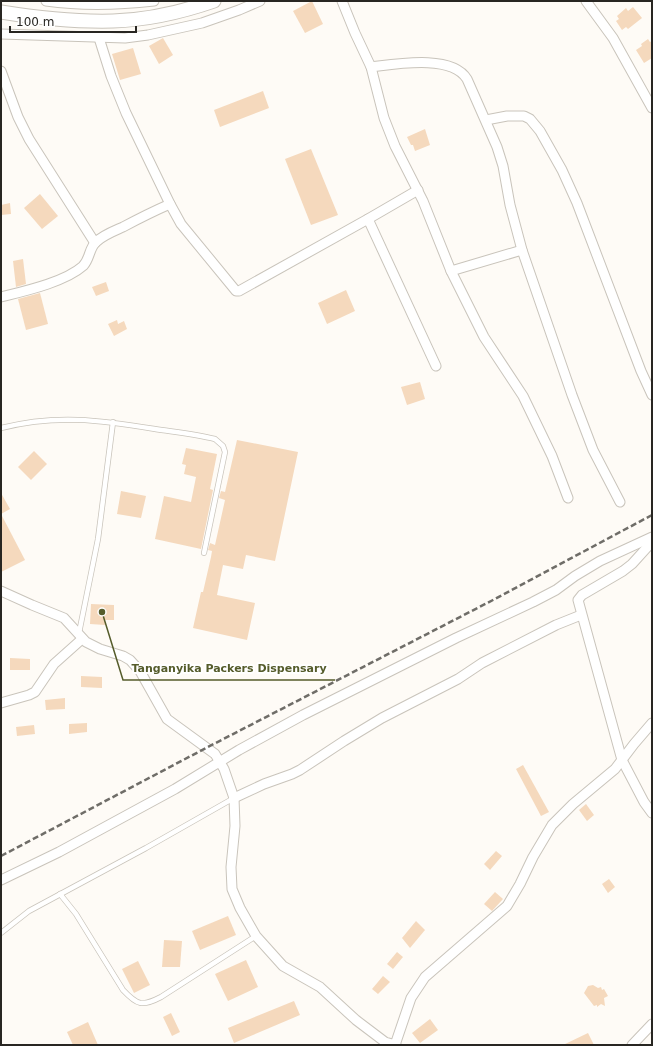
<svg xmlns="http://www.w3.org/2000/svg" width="653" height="1046" viewBox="0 0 653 1046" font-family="'DejaVu Sans',sans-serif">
  <rect width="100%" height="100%" fill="#fefbf6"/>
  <g fill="#f5d9bd">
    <path d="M312,1L323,24L305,33L293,11Z"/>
    <path d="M633,7L642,18L628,29L626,27L622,30L616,21L619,19L617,16L626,8L628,11Z"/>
    <path d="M163,38L173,55L159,64L149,46Z"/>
    <path d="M648,39L650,42L652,41V58L644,63L636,50L642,46L641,44Z"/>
    <path d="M133,48L141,74L120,80L112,54Z"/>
    <path d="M263,91L269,108L220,127L214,110Z"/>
    <path d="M425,129L430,145L415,151L413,145H411L407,137Z"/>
    <path d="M311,149L338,215L311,225L285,159Z"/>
    <path d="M40,194L58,216L42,229L24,208Z"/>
    <path d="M10,203L11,214L1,215V205Z"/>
    <path d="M23,259L26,284L16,287L13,261Z"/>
    <path d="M106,282L109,291L96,296L92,287Z"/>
    <path d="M346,290L355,311L327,324L318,303Z"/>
    <path d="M40,293L48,324L26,330L18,299Z"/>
    <path d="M117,320L118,324L124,321L127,329L114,336L108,324Z"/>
    <path d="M420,382L425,399L407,405L401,387Z"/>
    <path d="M237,440L298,452L275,561L246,555L243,569L223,565L217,595L255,603L247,640L193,628L201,592H203L211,557L212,551L208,550L210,543L215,545L225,500L219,498L221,491L225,492Z"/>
    <path d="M186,448L217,454L210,489L213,490L201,549L155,539L164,496L191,502L196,477L184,474L186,465L182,464Z"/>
    <path d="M34,451L47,464L31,480L18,467Z"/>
    <path d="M121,491L146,496L141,518L117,514Z"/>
    <path d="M1,493L10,509L1,514Z"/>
    <path d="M1,514L25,560L1,572Z"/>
    <path d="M91,604L114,605V620H105V625L90,624Z"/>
    <path d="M10,658L30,659V670H10Z"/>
    <path d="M81,676L102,677V688L81,687Z"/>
    <path d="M65,698V709L46,710L45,700Z"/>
    <path d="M87,723V732L69,734V724Z"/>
    <path d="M34,725L35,734L17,736L16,727Z"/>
    <path d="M523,765L549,812L541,816L516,769Z"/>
    <path d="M586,804L594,815L587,821L579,810Z"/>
    <path d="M496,851L502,856L490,870L484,864Z"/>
    <path d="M609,879L615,887L608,893L602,884Z"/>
    <path d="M495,892L503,899L492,911L484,904Z"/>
    <path d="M228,916L236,935L200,950L192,931Z"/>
    <path d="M416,921L425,930L410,948L402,938Z"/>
    <path d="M164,940L182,941L180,967H162Z"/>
    <path d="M397,952L403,957L393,969L387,964Z"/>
    <path d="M246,960L258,987L228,1001L215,974Z"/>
    <path d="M138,961L150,985L134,993L122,969Z"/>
    <path d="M383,976L390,982L378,994L372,989Z"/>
    <path d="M593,985L598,988L601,987L602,990L604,989L608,996L604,998L605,1006L601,1004L597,1007V1005L594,1006L584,993L588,986Z"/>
    <path d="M294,1001L300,1015L234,1043L228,1028Z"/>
    <path d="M171,1013L180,1032L172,1036L163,1017Z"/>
    <path d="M430,1019L438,1030L420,1043L412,1033Z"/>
    <path d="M88,1022L98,1045H73L67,1032Z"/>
    <path d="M588,1033L594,1045H563Z"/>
  </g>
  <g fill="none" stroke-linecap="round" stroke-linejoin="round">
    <g stroke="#c9c4bb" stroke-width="6">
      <g id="lane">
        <path d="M1,428C56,414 100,420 155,429C175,432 196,434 215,439L223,446L225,452L204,553"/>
        <path d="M79,633L98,539L113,422"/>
        <path d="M60,894L76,914L123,990C137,1005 142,1007 161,997L256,936"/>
        <path d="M1,933L29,911L146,848L234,798"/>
      </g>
    </g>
    <g stroke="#c9c4bb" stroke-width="11">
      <g id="street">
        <path d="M46,1C81,6 119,5 154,1"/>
        <path d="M342,1L355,33L371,67L384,118L395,146L423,201L451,271L484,337L523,396L552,456L568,498"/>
        <path d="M586,1L613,38L652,108"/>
        <path d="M1,34L125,38L148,35L202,23L239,10L260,1"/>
        <path d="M99,38L111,76L126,113L170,204L181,224L236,291H239L368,219L418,190"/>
        <path d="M371,67C396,64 452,54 467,79L497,147L503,166L510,205L522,250L572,395L593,450L620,502"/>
        <path d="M1,71L18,117L29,139L95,243"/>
        <path d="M486,120L507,116H524L530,119L540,131L562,170L577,203L641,371L652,395"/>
        <path d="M368,219L436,366"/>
        <path d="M451,271L522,250"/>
        <path d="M1,297C25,291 65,282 83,266C90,259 89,248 96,242C103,235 114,231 123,227C138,219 154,211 170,204"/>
        <path d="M652,542L632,564L623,571L582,595L578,600L622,760L644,802L652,813"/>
        <path d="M1,591L32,605L64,618L86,642L100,649L123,656L130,660L140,671L167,719L215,754L224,769L234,798L235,826L231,867L232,889L240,908L256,936L283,966L320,987L356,1020L385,1042L396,1045"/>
        <path d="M1,703L29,695L35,692L54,664L82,639"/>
        <path d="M234,798L264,784L292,774L300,770L344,741L382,718L458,679L482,663L556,625L581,615"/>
        <path d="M1,880L59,852L175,789L239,750L303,715L456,638L533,602L556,590L575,576L600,561L652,537"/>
        <path d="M395,1045L411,998L425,977L507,906L520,884L533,857L552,825L573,804L615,769L634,744L652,723"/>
        <path d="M632,1045L652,1024"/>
      </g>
    </g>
    <g stroke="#c9c4bb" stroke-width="15">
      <path id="secondary" d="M1,12C38,18 75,22 113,21C147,20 182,12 214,1"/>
    </g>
    <use href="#lane" stroke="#fff" stroke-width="4.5"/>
    <use href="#street" stroke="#fff" stroke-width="9"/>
    <use href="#secondary" stroke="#fff" stroke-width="13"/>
    <path stroke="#6f6d68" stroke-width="2.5" stroke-dasharray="6 3" stroke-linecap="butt" d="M1,856L206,748L493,600L652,515"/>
  </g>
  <path fill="none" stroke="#555c2b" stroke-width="1.5" d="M102 612L123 680H335"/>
  <circle fill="#555c2b" stroke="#fff" stroke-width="1.5" cx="102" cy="612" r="4"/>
  <g font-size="11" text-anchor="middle" font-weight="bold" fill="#555c2b" stroke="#fff" stroke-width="4" stroke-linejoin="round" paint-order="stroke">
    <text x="229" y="672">Tanganyika Packers Dispensary</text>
  </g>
  <rect width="653" height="1046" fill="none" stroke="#282622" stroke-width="4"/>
  <path d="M10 26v6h126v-6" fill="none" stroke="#282622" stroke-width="2"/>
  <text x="16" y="26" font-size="12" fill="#282622" stroke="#ffffff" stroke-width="3" paint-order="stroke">100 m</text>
</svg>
